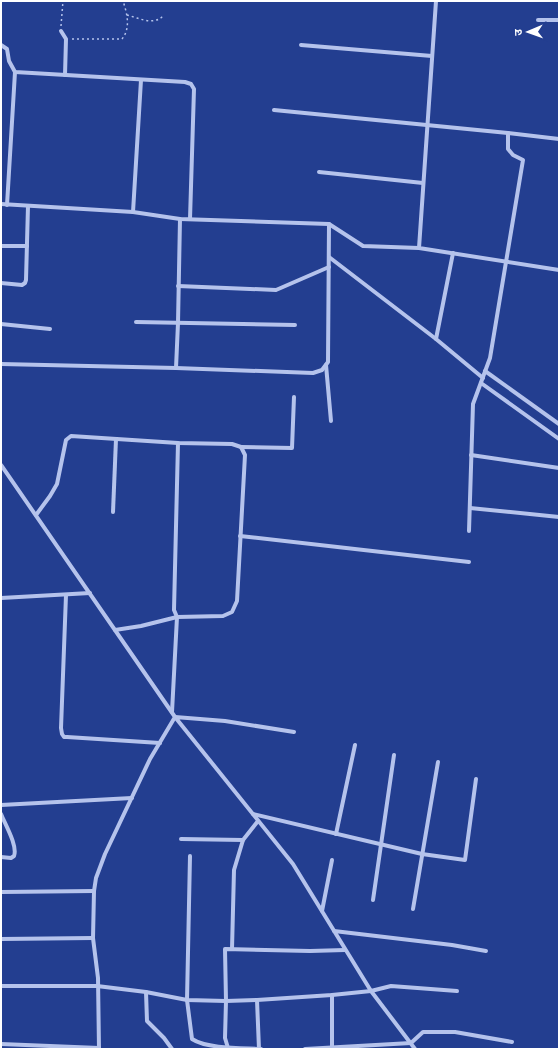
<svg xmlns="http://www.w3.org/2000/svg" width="560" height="1050" viewBox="0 0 560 1050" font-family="'Fira Sans Condensed','Noto Sans Devanagari',sans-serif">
  <rect width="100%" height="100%" fill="#233e90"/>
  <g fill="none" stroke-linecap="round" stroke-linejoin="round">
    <g stroke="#b5c3ec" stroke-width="1.5" stroke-dasharray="2 3" stroke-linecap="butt">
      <path d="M127,15C139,18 153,26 163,16"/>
      <path d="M61,26L63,1"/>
      <path d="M72,39H122C131,28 127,13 123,1"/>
    </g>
    <g stroke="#b5c3ec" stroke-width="4">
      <path d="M436,1L419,248L559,270"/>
      <path d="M538,20H559"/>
      <path d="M61,31L66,39L65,75"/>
      <path d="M1,45L7,49L9,61L15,72L185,82L191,84L194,89L190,219"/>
      <path d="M301,45L432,56"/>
      <path d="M274,110L508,133L559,139"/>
      <path d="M319,172L423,183"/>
      <path d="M1,204L133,212L180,219L329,224L363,246L419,248"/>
      <path d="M7,205L15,72"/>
      <path d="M133,212L141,80"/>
      <path d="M1,246H27"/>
      <path d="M453,253L436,339L483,378"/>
      <path d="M329,257L436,339"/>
      <path d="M1,283L22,285L25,283L26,280L28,206"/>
      <path d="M178,286L276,290L329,267"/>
      <path d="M136,322L295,325"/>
      <path d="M1,324L50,329"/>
      <path d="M1,364L176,368L313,373L322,370L328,362L329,224"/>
      <path d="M326,365L331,421"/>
      <path d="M176,368L178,323L180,219"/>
      <path d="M485,371L559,424"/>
      <path d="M481,383L559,439"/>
      <path d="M241,447L292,448L294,397"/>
      <path d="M471,455L559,468"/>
      <path d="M1,465L175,717L150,759L105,854L96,878L94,891L93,938L98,978L99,1049"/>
      <path d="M470,508L559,517"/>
      <path d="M113,512L116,439"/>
      <path d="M36,515L50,496L57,484L66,440L71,436L178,443L232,444L241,447L245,455L237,601L232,612L223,616L177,617L141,626L115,630"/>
      <path d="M469,531L473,404L490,358L523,160L513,155L508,149V133"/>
      <path d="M240,536L469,562"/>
      <path d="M66,595L61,728L62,734L64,737H67L160,743"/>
      <path d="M1,598L90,593"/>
      <path d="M172,712L177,617L174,610L178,443"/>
      <path d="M294,732L225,721L175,717L293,864L371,991L415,1049"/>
      <path d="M1,805L132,798"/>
      <path d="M1,814C5,824 18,846 14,856L11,858L1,857"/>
      <path d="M253,814L422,854L465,860L476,779"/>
      <path d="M336,834L355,745"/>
      <path d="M181,839L243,840"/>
      <path d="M190,856L187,1000L192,1039C207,1049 243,1048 261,1049"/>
      <path d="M1,892L94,891"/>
      <path d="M373,900L394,755"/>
      <path d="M413,909L438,762"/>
      <path d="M322,911L332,860"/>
      <path d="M334,931L452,945L486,951"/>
      <path d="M1,939L93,938"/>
      <path d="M232,949L234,870L243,840L258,821"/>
      <path d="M1,986H97L146,992L187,1000L226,1001L225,949L310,951L345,950"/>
      <path d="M146,992L147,1021L164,1038L172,1049"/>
      <path d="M332,995V1049"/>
      <path d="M257,1000L259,1049"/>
      <path d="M1,1044L99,1048"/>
      <path d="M228,1048L225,1038L226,1001L257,1000L332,995L371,991L391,986L457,991"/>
      <path d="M305,1049L411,1043L423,1032H455L512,1042"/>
    </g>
  </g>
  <rect width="560" height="1050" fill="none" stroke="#ffffff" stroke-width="4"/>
  <g transform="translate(528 32) rotate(268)" stroke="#233e90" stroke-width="3" paint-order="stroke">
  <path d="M0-3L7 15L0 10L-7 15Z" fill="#ffffff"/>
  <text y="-6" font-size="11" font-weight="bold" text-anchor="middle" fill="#ffffff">उ</text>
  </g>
</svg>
